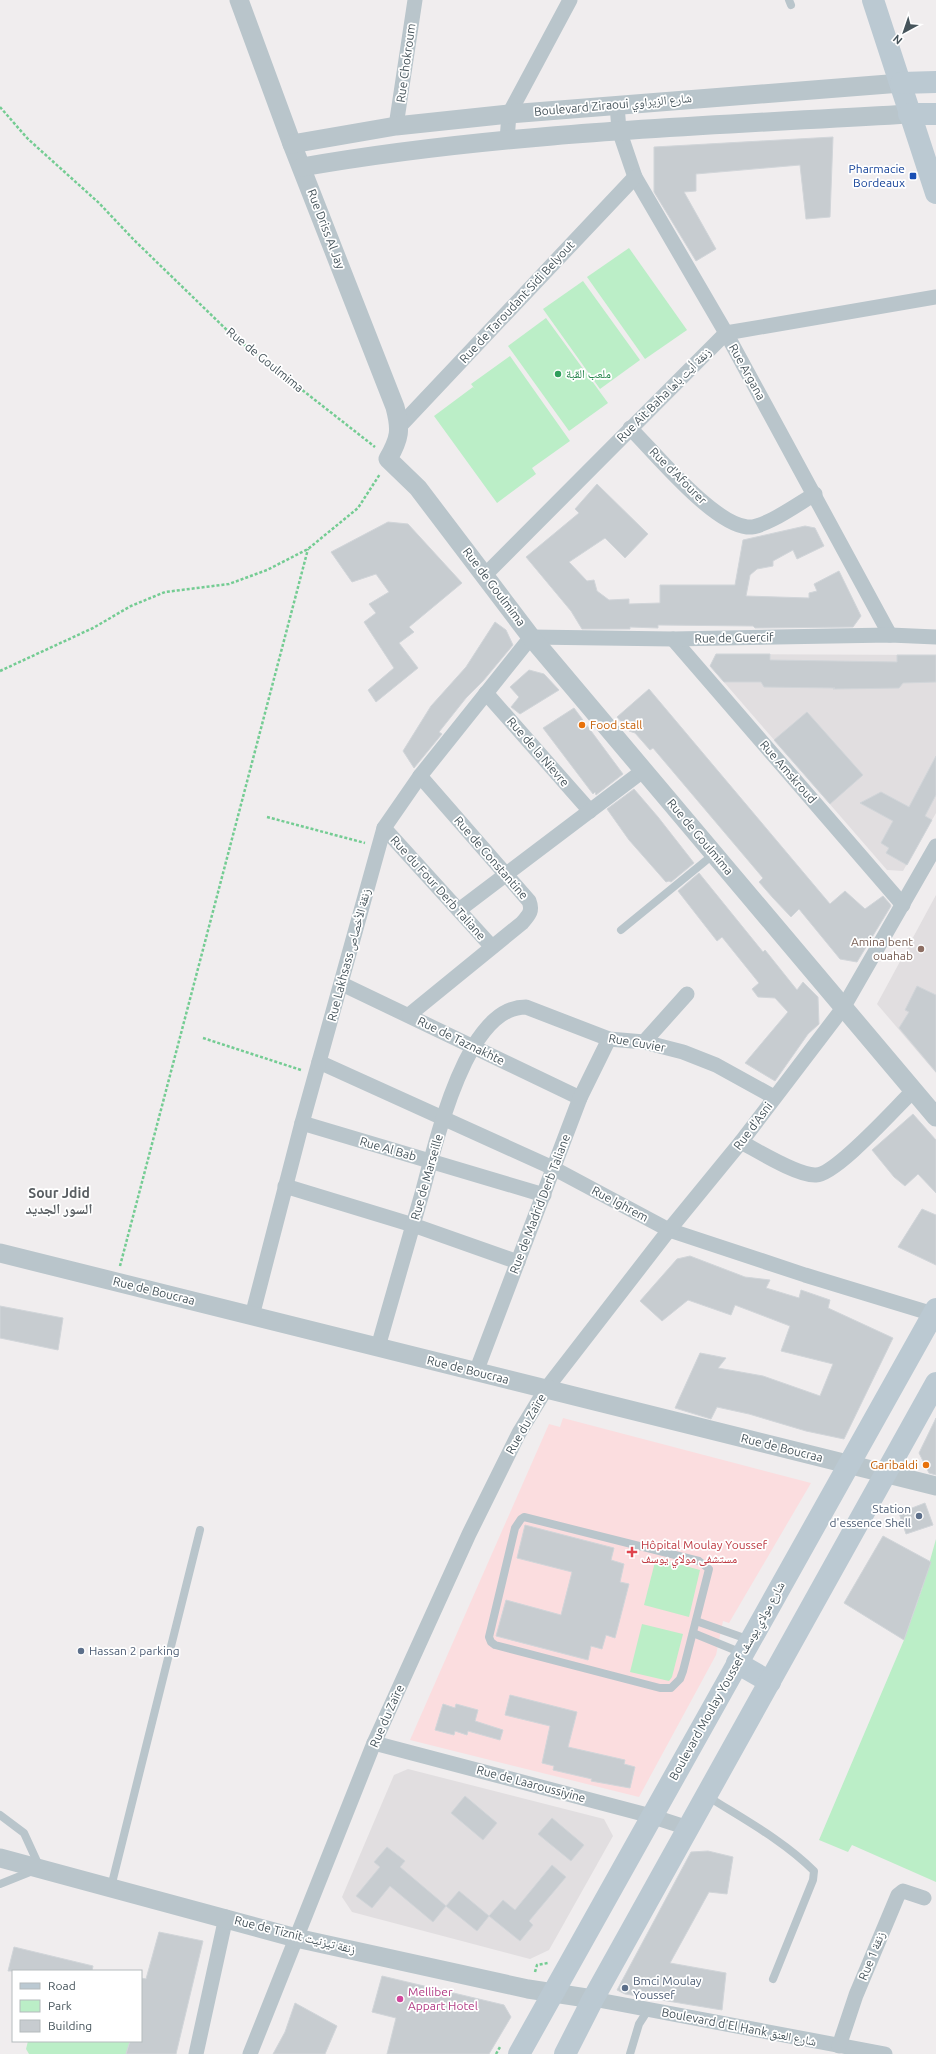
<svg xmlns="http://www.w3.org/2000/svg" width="936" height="2054" viewBox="0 0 936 2054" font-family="Ubuntu,'Noto Naskh Arabic',sans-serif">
  <rect width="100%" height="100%" fill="#f0edee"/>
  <g fill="#e1dee0">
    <path d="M716,654L936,655V813L903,871L887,870L710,666Z"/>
    <path d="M936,895V1073L877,1004Z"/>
    <path d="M408,1769L604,1819L613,1836L549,1950L530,1959L352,1912L342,1897L394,1775Z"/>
  </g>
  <path fill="#fbdddf" d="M563,1418L811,1483L729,1623L723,1621L716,1655L639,1797L410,1740L549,1424L560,1427Z"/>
  <g fill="#bbeec7">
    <path d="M629,248L687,330L645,359L587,277Z"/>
    <path d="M583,281L640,360L600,389L543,309Z"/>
    <path d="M546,318L608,403L569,431L508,346Z"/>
    <path d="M510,356L570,441L532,468L536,474L497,503L434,416L473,387L475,389L471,384Z"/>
    <path d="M936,1539V1882L852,1845L848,1852L819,1840L904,1640L922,1589Z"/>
    <path d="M656,1558L700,1570L689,1617L644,1605Z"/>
    <path d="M642,1624L683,1634L672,1677L669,1681L630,1672Z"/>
    <path d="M28,2041H130L126,2054H29L26,2049Z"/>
  </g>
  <g fill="#c7ccd0" stroke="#d1d5d9">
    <path d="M833,137L830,217L806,219L800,165L696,174V191L684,192L716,249L696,261L654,192V147Z"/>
    <path d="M597,484L648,534L625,558L605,538L569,562L587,581L594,580L597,591L609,600L629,599V604L660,603V585H735L743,540L805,526L815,528L824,546L797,559L793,550L773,561V566L757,569L750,575L746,596L809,598V593L817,591L814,584L839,571L861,616L853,627L755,628L753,626L658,625V628L630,627V629H582L571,611L526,557L579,513L575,509Z"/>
    <path d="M388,522L408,524L462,583L409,627L414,632L399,643L418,668L376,702L368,690L394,668L364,622L376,613L369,604L389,592L376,574L352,582L331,552Z"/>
    <path d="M495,622L506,630L513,645L483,681L466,698L439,732L442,734L414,768L403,751L431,706L466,667Z"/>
    <path d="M716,654H770V660L897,662V655H936V682L903,683L899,688L833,689L835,688L764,687L761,682H724L710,666Z"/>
    <path d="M529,670L544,674L559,690L520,714L511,707L519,697L510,687Z"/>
    <path d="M649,689L830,904L845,891L865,909L883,896L890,904L891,906L857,962L840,959L799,909L791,917L773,898L759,882L763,878L653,748L650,750L635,733L629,731L617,717Z"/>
    <path d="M574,708L623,774L596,795L595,792L593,794L543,728Z"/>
    <path d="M807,712L863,775L830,804L774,740Z"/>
    <path d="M936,756V795L925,816L932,820L907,865L886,853L889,848L881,843L893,821L860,803L881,792L909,807Z"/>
    <path d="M634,789L658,817L694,863L671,882L669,881L666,882L629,840L607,809Z"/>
    <path d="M699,873L763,952L765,950L797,990L803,982L818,997L819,1024L808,1034L775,1081L745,1063L788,1012L775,998L758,997L752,989L759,983L722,937L717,941L678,891Z"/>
    <path d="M917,986L936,995V1072L899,1028L909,1012L905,1010Z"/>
    <path d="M913,1114L936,1140V1193L918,1174L905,1186L894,1177L872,1150Z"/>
    <path d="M922,1209L936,1215V1265L898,1247Z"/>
    <path d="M690,1256L745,1277L770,1280L766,1288L799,1298L801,1290L830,1300L828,1308L893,1338L844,1439L806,1431L749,1414L717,1407L711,1419L675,1408L700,1353L726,1358L718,1368L763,1376L820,1396L833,1364L781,1351L790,1326L735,1305L731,1315L688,1300L662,1321L640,1301L677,1259Z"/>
    <path d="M0,1306L63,1318L58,1350L0,1338Z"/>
    <path d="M936,1418V1475L929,1473L919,1453Z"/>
    <path d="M925,1503L933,1525L906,1534L899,1513Z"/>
    <path d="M525,1525L614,1548L611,1560L624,1564L620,1582L629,1584L615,1638L606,1635L602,1649L591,1646L588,1660L496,1636L506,1600L561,1615L572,1572L517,1558Z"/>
    <path d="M883,1536L931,1562L904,1640L844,1603Z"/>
    <path d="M510,1695L577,1712L568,1747L625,1760L624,1764L635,1767L630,1788L591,1781L592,1779L553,1770L554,1766L542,1763L550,1726L505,1715Z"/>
    <path d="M443,1704L455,1708L456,1704L478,1710L475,1721L503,1730L500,1740L468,1731L467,1735L455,1731L454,1735L435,1730Z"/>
    <path d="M465,1796L497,1823L483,1840L451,1813Z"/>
    <path d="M552,1818L584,1845L571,1861L538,1834Z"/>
    <path d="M387,1847L405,1861L400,1867L446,1906L433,1922L390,1886L372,1908L356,1896L380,1867L374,1862Z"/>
    <path d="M708,1851L733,1857L727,1894L709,1892L670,1963L726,1973L722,2010L625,1994L617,1990L691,1852Z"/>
    <path d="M552,1865L566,1877L529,1921L533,1925L520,1941L489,1916L503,1900L515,1910Z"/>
    <path d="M459,1891L489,1916L477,1931L446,1906Z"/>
    <path d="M159,1932L203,1941L176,2054H126L130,2041H141V1978L146,1979Z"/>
    <path d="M14,1947L93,1966L92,1971H8Z"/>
    <path d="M382,1976L504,2005L511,2017L489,2054H387L396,2018L372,2012Z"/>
    <path d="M295,2003L337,2026L325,2054H273L285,2032Z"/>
  </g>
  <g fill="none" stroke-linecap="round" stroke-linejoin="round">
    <g stroke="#74cc93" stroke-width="2.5" stroke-dasharray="3 2" stroke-linecap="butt">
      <path d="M0,107L28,139L99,203L134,240L232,335L375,447"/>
      <path d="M0,671L93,628L131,606L165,592L229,584L267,570L308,549L358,508L380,474"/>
      <path d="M267,817L365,843"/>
      <path d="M203,1038L301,1070"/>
      <path d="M120,1266L308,549"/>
      <path d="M535,1972L537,1965L548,1963"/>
      <path d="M496,2054L500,2047"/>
    </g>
    <g stroke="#b9c5cb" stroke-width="8">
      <path d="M789,0L791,5"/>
      <path d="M621,930L714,854"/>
      <path d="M524,1517L699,1561L709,1569L708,1573L683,1671L680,1679L671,1688H660L495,1645L491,1642L489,1637L515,1528L521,1519Z"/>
      <path d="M696,1621L750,1640"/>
      <path d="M693,1633L742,1653"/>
      <path d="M707,1796C743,1819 783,1840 814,1871L813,1880L773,1979"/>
      <path d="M0,1815L24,1833L40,1868L0,1884"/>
      <path d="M111,1887L200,1530"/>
      <path d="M630,2054L639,2024L648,2010"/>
    </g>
    <g stroke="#b9c5cb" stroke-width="15">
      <path d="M617,105L619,130L635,177L726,333L890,635"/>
      <path d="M396,126L415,0"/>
      <path d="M507,140L509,114L570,0"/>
      <path d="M400,426L635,177"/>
      <path d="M630,428C655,453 712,523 747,527C764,529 799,503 815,494"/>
      <path d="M485,575L726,333L936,297"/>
      <path d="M673,639L903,905"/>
      <path d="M486,693L590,811"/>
      <path d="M384,828L492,947"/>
      <path d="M459,910L644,770"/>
      <path d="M342,984L580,1098"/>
      <path d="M409,1015L522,923C529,915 533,911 529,901L420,776"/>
      <path d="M644,1042L687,994"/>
      <path d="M319,1062L553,1168L669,1230L805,1275L933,1314"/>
      <path d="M302,1123L544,1195"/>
      <path d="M741,1142C758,1151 798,1176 816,1175C837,1174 896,1107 913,1091"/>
      <path d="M285,1186L413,1225L518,1262"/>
      <path d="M252,1316L302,1123L384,828L420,776L531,637L673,639L890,635L936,637"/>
      <path d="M378,1347C393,1295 408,1242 423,1190C435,1144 449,1089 473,1047C485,1028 501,1007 526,1007L609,1039L644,1042L683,1052L716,1065L774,1097"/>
      <path d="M476,1372L580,1098L609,1039"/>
      <path d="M374,1743L651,1816L688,1828"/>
      <path d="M593,1999L885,2054"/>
      <path d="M839,2046L856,1995L898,1895L903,1891L924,1898"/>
      <path d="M196,2054L226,1917"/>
      <path d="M250,2054L374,1743L469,1534L519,1433L546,1389L669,1230L741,1142L843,1008L936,846"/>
    </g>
    <g stroke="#b9c5cb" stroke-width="19">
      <path d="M239,0L292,144L395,407C401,430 400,438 388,459L418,488L531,637L936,1117"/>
      <path d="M292,144L396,126L509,114L901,83"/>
      <path d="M302,167C502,132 706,126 909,114"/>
      <path d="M0,1253L936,1486"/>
      <path d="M0,1858L296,1938L528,1989L593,1999"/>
    </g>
    <g stroke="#bbc9d2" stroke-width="22">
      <path d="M873,0L936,193"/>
      <path d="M901,83L936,82"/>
      <path d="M909,114H936"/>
      <path d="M737,1663L770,1682"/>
      <path d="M519,2054L936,1309"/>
      <path d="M565,2054L593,1999L936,1383"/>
    </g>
  </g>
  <rect fill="#1a4fb4" stroke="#fff" stroke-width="1.5" x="909" y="172" width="8" height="8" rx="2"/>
  <circle fill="#2e9e5b" stroke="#fff" stroke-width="1.5" cx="558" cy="374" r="4"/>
  <g fill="#e8710a" stroke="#fff" stroke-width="1.5">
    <circle cx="582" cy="725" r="4"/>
    <circle cx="926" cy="1465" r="4"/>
  </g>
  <circle fill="#8d6e63" stroke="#fff" stroke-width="1.5" cx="921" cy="949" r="4"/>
  <g fill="#5c6f8a" stroke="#fff" stroke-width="1.5">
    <circle cx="919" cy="1516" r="4"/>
    <circle cx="81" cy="1651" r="4"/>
    <circle cx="625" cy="1988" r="4"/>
  </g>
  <path fill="#e0444e" stroke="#fff" stroke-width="1.5" d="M630 1546h4v4h4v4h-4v4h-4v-4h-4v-4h4z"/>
  <circle fill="#d1479c" stroke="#fff" stroke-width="1.5" cx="400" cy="1999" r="4"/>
  <g text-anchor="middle" stroke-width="3.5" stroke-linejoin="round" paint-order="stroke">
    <g font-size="12" fill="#46545b" stroke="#fff">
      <text transform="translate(406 63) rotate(-82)" y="4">Rue Chokroum</text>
      <text transform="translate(613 105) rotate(-5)" y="4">Boulevard Ziraoui شارع الزيراوي</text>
      <text transform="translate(326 229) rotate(69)" y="4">Rue Driss Al Jay</text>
      <text transform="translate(517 302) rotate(-47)" y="4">Rue de Taroudant Sidi Belyout</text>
      <text transform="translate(265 360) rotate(39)" y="4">Rue de Goulmima</text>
      <text transform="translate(747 372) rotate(61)" y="4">Rue Argana</text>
      <text transform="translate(664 395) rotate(-45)" y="4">Rue Ait Baha زنقة أيت باها</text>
      <text transform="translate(678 476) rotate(45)" y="4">Rue d'Afourer</text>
      <text transform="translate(494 587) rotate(53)" y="4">Rue de Goulmima</text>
      <text transform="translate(734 638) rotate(-1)" y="4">Rue de Guercif</text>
      <text transform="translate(538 752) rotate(49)" y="4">Rue de la Nievre</text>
      <text transform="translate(788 772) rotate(49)" y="4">Rue Amskroud</text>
      <text transform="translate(700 837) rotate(50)" y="4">Rue de Goulmima</text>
      <text transform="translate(491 858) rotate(49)" y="4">Rue de Constantine</text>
      <text transform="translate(438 888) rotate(48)" y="4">Rue du Four Derb Taliane</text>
      <text transform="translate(349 955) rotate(-75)" y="4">Rue Lakhsass زنقة الأخصاص</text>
      <text transform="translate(461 1041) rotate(26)" y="4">Rue de Taznakhte</text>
      <text transform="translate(637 1043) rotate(10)" y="4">Rue Cuvier</text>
      <text transform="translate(753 1126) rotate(-53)" y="4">Rue d'Asni</text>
      <text transform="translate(388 1149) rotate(16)" y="4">Rue Al Bab</text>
      <text transform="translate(427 1177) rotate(-74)" y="4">Rue de Marseille</text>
      <text transform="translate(540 1204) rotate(-69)" y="4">Rue de Madrid Derb Taliane</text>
      <text transform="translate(620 1204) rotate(28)" y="4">Rue Ighrem</text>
      <text transform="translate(154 1291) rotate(14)" y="4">Rue de Boucraa</text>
      <text transform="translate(468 1370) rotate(14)" y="4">Rue de Boucraa</text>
      <text transform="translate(526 1424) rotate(-60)" y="4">Rue du Zaïre</text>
      <text transform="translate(782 1448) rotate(14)" y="4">Rue de Boucraa</text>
      <text transform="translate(727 1681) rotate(-61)" y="4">Boulevard Moulay Youssef شارع مولاي يوسف</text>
      <text transform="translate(387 1716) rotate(-66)" y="4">Rue du Zaïre</text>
      <text transform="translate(531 1784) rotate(15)" y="4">Rue de Laaroussiyine</text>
      <text transform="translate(295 1935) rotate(14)" y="4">Rue de Tiznit زنقة تيزنيت</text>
      <text transform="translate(872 1956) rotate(-68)" y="4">Rue 1 زنقة</text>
      <text transform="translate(739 2027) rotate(11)" y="4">Boulevard d'El Hank شارع العنق</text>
    </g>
    <g font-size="12" fill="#164399" stroke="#fff" text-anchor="end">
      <text x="905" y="173">Pharmacie<tspan x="905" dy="14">Bordeaux</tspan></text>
    </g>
    <g font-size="12" fill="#27864d" stroke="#fff" text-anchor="start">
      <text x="566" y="378">ملعب القبة</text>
    </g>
    <g font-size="12" fill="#c56008" stroke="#fff" text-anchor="start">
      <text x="590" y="729">Food stall</text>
      <text x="918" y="1469" text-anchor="end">Garibaldi</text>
    </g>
    <g font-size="12" fill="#785e54" stroke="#fff" text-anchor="end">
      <text x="913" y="946">Amina bent<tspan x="913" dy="14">ouahab</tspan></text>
    </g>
    <g font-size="12" fill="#4e5e75" stroke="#fff" text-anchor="start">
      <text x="911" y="1513" text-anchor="end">Station<tspan x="911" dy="14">d'essence Shell</tspan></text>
      <text x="89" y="1655">Hassan 2 parking</text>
      <text x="633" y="1985">Bmci Moulay<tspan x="633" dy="14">Youssef</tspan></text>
    </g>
    <g font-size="12" fill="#be3a42" stroke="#fff" text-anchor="start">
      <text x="641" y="1549">Hôpital Moulay Youssef<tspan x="641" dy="14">مستشفى مولاي يوسف</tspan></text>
    </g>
    <g font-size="12" fill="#b23c85" stroke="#fff" text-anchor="start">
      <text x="408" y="1996">Melliber<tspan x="408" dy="14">Appart Hotel</tspan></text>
    </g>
    <g font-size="14" font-weight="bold" fill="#5a5f63" stroke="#fff">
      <text x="59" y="1198">Sour Jdid<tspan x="59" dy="16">السور الجديد</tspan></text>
    </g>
  </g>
  <rect x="12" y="1970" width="130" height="72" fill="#ffffff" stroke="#b5bbbd"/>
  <rect x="20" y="1983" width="20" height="6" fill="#bbc9d2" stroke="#b5bbbd"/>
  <text x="48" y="1990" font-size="12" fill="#46545b">Road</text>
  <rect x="20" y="2000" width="20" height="12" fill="#bbeec7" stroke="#b5bbbd"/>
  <text x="48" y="2010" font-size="12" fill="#46545b">Park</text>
  <rect x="20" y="2020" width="20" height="12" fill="#c7ccd0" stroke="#b5bbbd"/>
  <text x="48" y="2030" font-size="12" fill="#46545b">Building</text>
  <g transform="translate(904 32) rotate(220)" stroke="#ffffff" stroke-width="3" paint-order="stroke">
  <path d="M0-3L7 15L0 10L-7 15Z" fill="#46545b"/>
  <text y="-6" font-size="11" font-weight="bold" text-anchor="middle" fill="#46545b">N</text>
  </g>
</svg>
